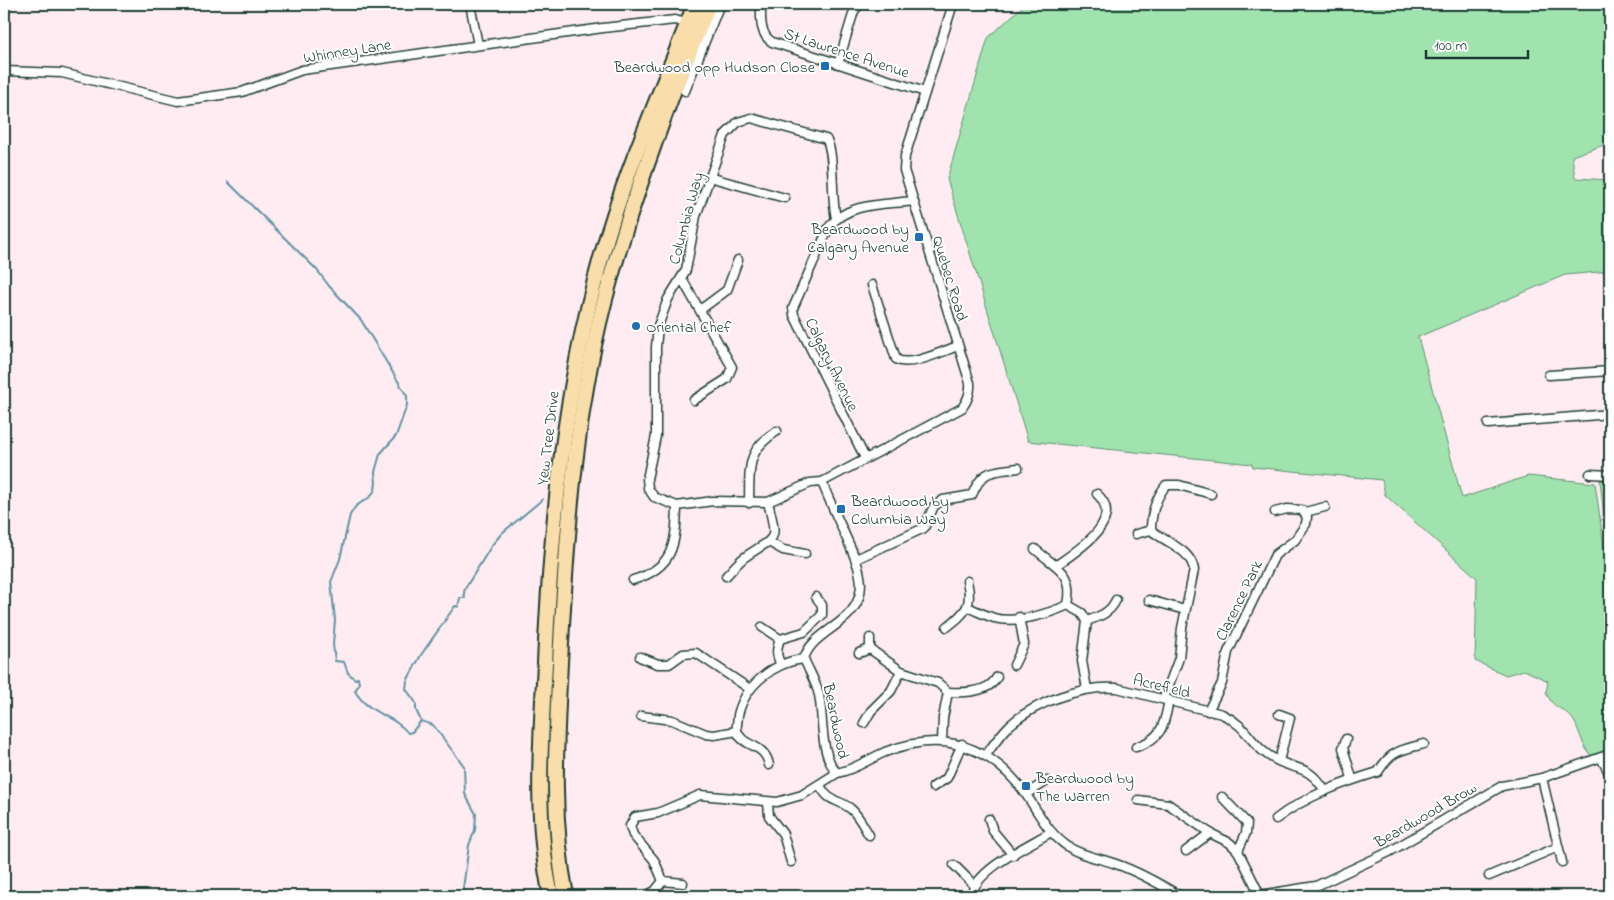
<svg xmlns="http://www.w3.org/2000/svg" width="1614" height="900" viewBox="0 0 1614 900" font-family="'Indie Flower',sans-serif">
  <rect width="100%" height="100%" fill="#feecf2"/>
  <filter id="ink" filterUnits="userSpaceOnUse"><feTurbulence type="fractalNoise" baseFrequency=".02" numOctaves="2"/><feDisplacementMap in="SourceGraphic" scale="10" xChannelSelector="R" yChannelSelector="G"/><feConvolveMatrix kernelMatrix="1 2 1 2 8 2 1 2 1" color-interpolation-filters="sRGB"/></filter>
  <g filter="url(#ink)">
    <g fill="#a0e3ae" stroke="#609071">
      <path d="M1025,4H1610V143L1572,156L1575,178L1610,180V271L1565,275L1418,337L1462,498L1528,476L1595,483L1610,588V750L1593,758C1580,745 1580,727 1571,717C1560,705 1556,712 1546,693L1548,681L1524,670L1506,675L1475,661L1477,578L1385,495L1382,480L1253,467L1252,464L1028,441L947,179L988,38Z"/>
      <path d="M1600,480H1610V573Z"/>
    </g>
    <g fill="none" stroke-linecap="round" stroke-linejoin="round">
      <g stroke="#6093a2" stroke-width="2">
        <path d="M228,182L317,270L329,286L361,320L407,396V405L396,436L380,454L375,472L376,483L375,490L370,497L356,506L350,515L340,559L331,582L335,620L333,644L335,661L344,662L348,673L355,679L358,678L359,684L355,691C369,715 394,715 408,733L412,732L421,721"/>
        <path d="M462,896L469,845L475,830L476,814L465,794L464,766L433,725L421,721L416,710V703L406,689L407,681L421,655L455,606L458,607L460,598H465L464,592L466,587L492,545L502,533L543,499"/>
      </g>
      <g stroke="#1f3d34" stroke-width="11">
        <g id="street">
          <path d="M470,4L478,45"/>
          <path d="M761,4C761,17 759,34 772,42L925,92"/>
          <path d="M838,64L854,11L860,4"/>
          <path d="M4,71L62,73L178,101L242,92L302,70L603,28L675,20L690,24"/>
          <path d="M685,91L720,4"/>
          <path d="M709,177L785,198"/>
          <path d="M836,218C831,199 835,151 826,139L751,118L738,122L725,135L696,216L686,270L668,299L658,326L656,347V436L647,479L648,488L654,497L677,506L713,501L768,502L810,483L822,482L962,408C968,400 971,393 970,383L904,170L905,156L953,4"/>
          <path d="M682,279L732,367L727,379L694,400"/>
          <path d="M872,285L896,359C909,368 943,351 958,346"/>
          <path d="M700,310L727,290L738,260"/>
          <path d="M1549,375L1610,371"/>
          <path d="M1488,424L1610,414"/>
          <path d="M865,458L794,315L793,308L829,227C848,202 884,205 913,201"/>
          <path d="M1590,474L1610,475"/>
          <path d="M822,482C829,500 837,517 845,535C859,566 874,596 841,621C828,632 809,641 804,659C809,671 816,682 819,695C824,719 819,753 837,773C854,770 869,759 885,752C937,732 981,741 1018,784C1035,804 1044,830 1067,846C1081,856 1100,858 1116,864C1139,872 1160,884 1180,896"/>
          <path d="M749,503C750,469 745,451 777,431"/>
          <path d="M1305,512L1325,507"/>
          <path d="M1136,534L1151,530"/>
          <path d="M769,542L783,550L805,554"/>
          <path d="M1035,549C1056,568 1075,571 1068,605"/>
          <path d="M856,559L924,528L934,506L943,500L972,495C983,468 993,472 1018,468"/>
          <path d="M1057,565C1076,551 1126,521 1097,494"/>
          <path d="M726,576C732,570 738,562 745,557C777,535 778,543 768,502"/>
          <path d="M633,580C673,568 676,545 677,506"/>
          <path d="M1149,600L1185,610"/>
          <path d="M968,607C976,611 985,615 994,618C1015,624 1048,614 1068,605L1082,613L1087,621L1082,661L1087,689"/>
          <path d="M1087,621C1100,616 1110,613 1116,600"/>
          <path d="M762,627L780,639"/>
          <path d="M947,627C966,612 973,606 967,581"/>
          <path d="M870,649L901,671"/>
          <path d="M859,653L870,649V638"/>
          <path d="M640,657L658,664H669L683,654L696,653L750,689"/>
          <path d="M781,665C776,655 776,650 780,639L804,632L822,615V605L816,597"/>
          <path d="M1014,665L1024,644L1019,617"/>
          <path d="M948,692C964,693 989,693 997,677"/>
          <path d="M1164,698L1179,658L1182,628L1194,570C1191,549 1166,543 1151,530C1151,513 1156,498 1166,485H1179L1211,494"/>
          <path d="M1208,711L1222,683L1228,652L1275,555L1295,540L1306,524L1307,517L1302,510L1287,509L1275,512"/>
          <path d="M1279,714L1290,718L1279,761"/>
          <path d="M641,716L672,720L706,734L714,735L737,731"/>
          <path d="M864,723L871,711L891,691L901,671L938,683L948,692L943,718L942,741"/>
          <path d="M1346,739L1343,748L1352,778"/>
          <path d="M1136,747C1163,738 1164,725 1169,700"/>
          <path d="M986,755C993,745 1001,734 1010,725C1036,702 1082,685 1117,688L1222,714C1249,727 1250,745 1271,757C1295,772 1307,762 1325,791"/>
          <path d="M1601,758L1610,774"/>
          <path d="M769,765C765,742 741,748 737,730C736,726 738,720 738,715C745,685 774,662 804,659"/>
          <path d="M1542,778L1562,862"/>
          <path d="M820,785C829,804 838,798 851,809C859,816 864,827 869,835"/>
          <path d="M933,787L947,778L962,744"/>
          <path d="M1026,794L1047,781"/>
          <path d="M1222,797L1247,823L1246,833L1238,851"/>
          <path d="M1138,800L1168,804L1210,833L1230,843L1238,851L1260,895"/>
          <path d="M768,803L769,816L783,834L791,862"/>
          <path d="M989,819L993,831L1013,855"/>
          <path d="M1276,819C1306,796 1342,783 1378,772C1391,751 1400,750 1424,744"/>
          <path d="M1186,851L1210,833"/>
          <path d="M954,865L974,885"/>
          <path d="M1489,876L1558,847"/>
          <path d="M683,883L663,881L654,860L633,835L630,826L635,817L658,813L700,795L777,802L802,795L837,773"/>
          <path d="M649,894L655,891L663,881"/>
          <path d="M971,896C976,869 1028,846 1051,832"/>
          <path d="M1254,896L1316,886L1389,852L1502,786L1542,778L1610,754"/>
        </g>
      </g>
      <g stroke="#1f3d34" stroke-width="18">
        <g id="highway">
          <path d="M551,896C534,818 541,741 545,663C551,527 564,390 601,258C625,171 663,88 695,4"/>
          <path d="M566,896C551,818 556,742 560,663C566,543 574,419 604,303C622,233 646,165 671,98C682,66 697,35 709,4"/>
        </g>
      </g>
      <use href="#street" stroke="#fff" stroke-width="8"/>
      <use href="#highway" stroke="#f9deab" stroke-width="14"/>
    </g>
  </g>
  <g fill="#1f6fb2" stroke="#fff" stroke-width="2">
    <rect x="820" y="61" width="10" height="10" rx="2.5"/>
    <rect x="914" y="232" width="10" height="10" rx="2.5"/>
    <circle cx="636" cy="326" r="5"/>
    <rect x="836" y="504" width="10" height="10" rx="2.5"/>
    <rect x="1021" y="781" width="10" height="10" rx="2.5"/>
  </g>
  <g text-anchor="middle" stroke-width="4" stroke-linejoin="round" paint-order="stroke">
    <g font-size="16" fill="#1f3d34" stroke="#fff">
      <text transform="translate(347 50) rotate(-9)" y="6">Whinney Lane</text>
      <text transform="translate(847 52) rotate(18)" y="6">St Lawrence Avenue</text>
      <text transform="translate(685 218) rotate(-75)" y="6">Columbia Way</text>
      <text transform="translate(951 278) rotate(73)" y="6">Quebec Road</text>
      <text transform="translate(833 364) rotate(64)" y="6">Calgary Avenue</text>
      <text transform="translate(547 438) rotate(-83)" y="6">Yew Tree Drive</text>
      <text transform="translate(1238 600) rotate(-64)" y="6">Clarence Park</text>
      <text transform="translate(1162 685) rotate(14)" y="6">Acrefield</text>
      <text transform="translate(837 721) rotate(78)" y="6">Beardwood</text>
      <text transform="translate(1425 814) rotate(-30)" y="6">Beardwood Brow</text>
    </g>
    <g font-size="16" fill="#1f3d34" stroke="#fff" text-anchor="start">
      <text x="815" y="72" text-anchor="end">Beardwood opp Hudson Close</text>
      <text x="909" y="234" text-anchor="end">Beardwood by<tspan x="909" dy="18">Calgary Avenue</tspan></text>
      <text x="646" y="332">Oriental Chef</text>
      <text x="851" y="506">Beardwood by<tspan x="851" dy="18">Columbia Way</tspan></text>
      <text x="1036" y="783">Beardwood by<tspan x="1036" dy="18">The Warren</tspan></text>
    </g>
  </g>
  <rect width="1614" height="900" fill="none" stroke="#fff" stroke-width="20"/>
  <rect x="10" y="10" width="1594" height="880" fill="none" stroke="#1f3d34" stroke-width="2" filter="url(#ink)"/>
  <path d="M1426 50v8h102v-8" fill="none" stroke="#1f3d34" stroke-width="2.5"/>
  <text x="1434" y="50" font-size="15" fill="#1f3d34" stroke="#ffffff" stroke-width="4" paint-order="stroke">100 m</text>
</svg>
